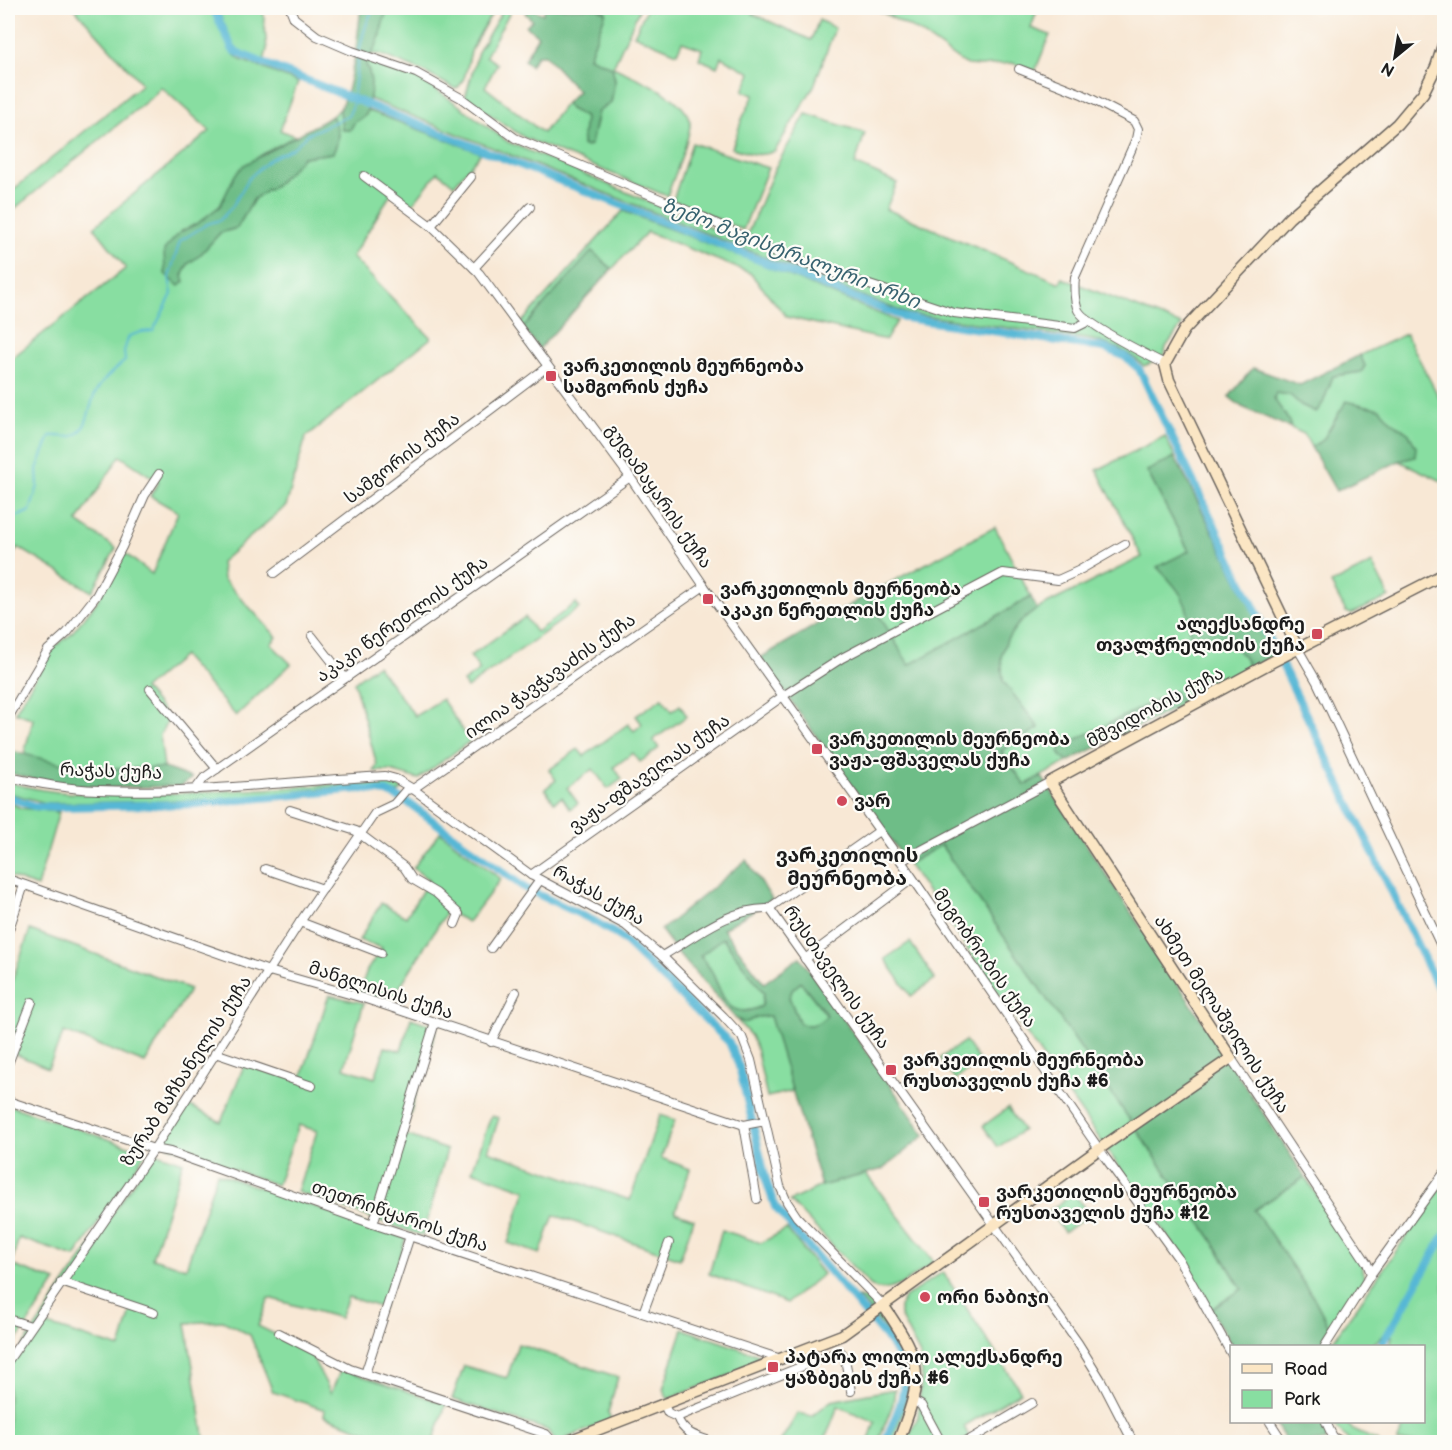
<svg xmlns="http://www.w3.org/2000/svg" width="1452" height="1450" viewBox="0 0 1452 1450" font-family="'Balsamiq Sans','Noto Sans Georgian',sans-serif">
  <rect width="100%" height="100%" fill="#fdfcf7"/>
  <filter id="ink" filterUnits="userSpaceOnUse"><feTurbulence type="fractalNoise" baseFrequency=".0167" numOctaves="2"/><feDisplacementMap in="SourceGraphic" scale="12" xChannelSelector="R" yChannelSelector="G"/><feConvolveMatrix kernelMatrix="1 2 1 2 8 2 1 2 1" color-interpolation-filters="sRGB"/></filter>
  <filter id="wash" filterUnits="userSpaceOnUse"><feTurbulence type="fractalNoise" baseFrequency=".008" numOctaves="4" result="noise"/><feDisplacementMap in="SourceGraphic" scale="24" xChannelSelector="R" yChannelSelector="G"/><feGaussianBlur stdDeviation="1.35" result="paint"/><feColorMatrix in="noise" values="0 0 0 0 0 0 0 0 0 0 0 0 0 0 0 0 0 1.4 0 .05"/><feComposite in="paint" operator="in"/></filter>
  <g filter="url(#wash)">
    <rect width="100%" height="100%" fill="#f8e8d5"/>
    <g fill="#88dea1" stroke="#527d5e" stroke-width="1.5" fill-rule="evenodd">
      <path d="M74,8H210L231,51L239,59L298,82L280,130L295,136L261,155L227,193L220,206L198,223L180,232L183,274L188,264L200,255L220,233L237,228L254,199L278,183L303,157L333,153C340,139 339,130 332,116L340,109L342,130H350L354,123L366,115L367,110L481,153L454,185L438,172L410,207L392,192L352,257L431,338L306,437L286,506L221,562L223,579L277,637L271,644L291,664L236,716L183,656L144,689L169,718L160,735L164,768L156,770L83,769L24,755L33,719L15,712L53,648L70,635L96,603L123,552L152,574L178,512L150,496L159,482L120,456L77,522L116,548L92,592L18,547L8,564V361L126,268L94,227L210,131L161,87L153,96L8,214V194L142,84Z"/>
      <path d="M217,8H263L267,50L264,61L241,52L234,46Z"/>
      <path d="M389,8H496C487,21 479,34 472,49C467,62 467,81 456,89L422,71L379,54H369L381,35L383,18Z"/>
      <path d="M504,8H512L486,56L497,64L485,87L543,133L566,103L570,109L585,117L582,145L587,147L591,144L598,111L611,103L615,80L612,67L589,57L606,12L597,8H640L613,67C634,77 685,96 690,122C692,134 672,182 667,196L525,138L465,98L478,52Z"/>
      <path d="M647,8H755L753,14L811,40L819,20L835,28L814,86L775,151C759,158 748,153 732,148L742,119L754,95L743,91L751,73L721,57L717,67L699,59L702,49L682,42L677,53L634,35Z"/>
      <path d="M874,8H1038L1031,28L1050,35L1035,71L1012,63L981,66L968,65L960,61L919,32Z"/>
      <path d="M367,60L417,77L457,104L508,142L744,242L775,168L806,114L865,133L855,164L897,183L886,209L1060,283L1062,278L1182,325L1166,347L1164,358L1144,366C1126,350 1115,346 1092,340L905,313L370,99C370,87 364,72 367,60Z"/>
      <path d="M692,143L768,168L743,230L673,200Z"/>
      <path d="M623,211L756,262L897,321L886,340L787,317L750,273L647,232L612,269L592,252L523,328L520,324Z"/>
      <path d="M1406,334L1444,407V482L1399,461L1414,457L1409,434L1391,421L1379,409L1340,411L1323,440L1311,447L1304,434L1291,428C1288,415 1280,409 1273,398L1276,393L1290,395L1301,405L1316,412L1323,403L1333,376L1361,372L1365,366L1360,355Z"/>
      <path d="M1165,436L1175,457L1147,471L1189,551L1158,568L1176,586L1184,600L1199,642C1230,643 1234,638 1250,668L1182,705L1175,691L1062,747L1059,752L1062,757L1069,761L1025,785L1001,750L1039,728L1003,681L1001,657L1007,639L1019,623L1037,609L1142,557L1097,470Z"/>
      <path d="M995,527L1031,597L909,666L867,595Z"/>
      <path d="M1372,563L1389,597L1356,612L1351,614L1346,612L1331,584Z"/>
      <path d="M576,603L579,608L467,688L463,682L480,670L470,656L525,617L536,632Z"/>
      <path d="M377,665L415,716L442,699L470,741L418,779L391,771H374L377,765L354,682Z"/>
      <path d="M662,698L672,711L680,705L687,716L653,740L659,748L640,762L633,753L614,767L622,779L608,789L593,769L567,788L578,803L570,809L562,797L554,802L545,789L556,780L549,770L578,749L584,756L628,724L634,731L642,724L636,716Z"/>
      <path d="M388,781L403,789L398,793C355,778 284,795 238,798C180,802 121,802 63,803H46L8,793V782C54,796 101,795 149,794C229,793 308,785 388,781Z"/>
      <path d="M8,802L21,808L59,812L37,887L8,876Z"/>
      <path d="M440,832L501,879L468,922L447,911L389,1004L359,993L367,970L382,948L359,940L381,903L406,917L429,880L413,868Z"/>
      <path d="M941,845L1211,1238L1242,1290L1210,1310L1182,1257L908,864Z"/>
      <path d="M30,930L190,989L145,1063L64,1032L48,1068L8,1051V992Z"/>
      <path d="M723,938L764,993L762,1006C728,1022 723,997 712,972C709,966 704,961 700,956Z"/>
      <path d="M910,942L935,979L911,996L885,959Z"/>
      <path d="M801,982L827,1016C819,1024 812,1027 800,1024L789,997L793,989Z"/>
      <path d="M329,995L364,1003L344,1068L375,1078L385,1047L401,1051L411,1018L437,1027L404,1134L447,1150L423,1236L297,1192L317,1131L299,1125L277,1185L169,1146L165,1140L168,1129L186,1104L221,1122L245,1063L301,1079Z"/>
      <path d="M770,1016L793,1091L767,1097L756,1048L751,1036L736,1019L745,1023L757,1017Z"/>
      <path d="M965,1041L980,1062L955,1080L940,1058Z"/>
      <path d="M8,1105L146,1152L75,1257L19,1238L11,1265L56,1281L8,1354Z"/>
      <path d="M1008,1108L1023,1130L998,1147L983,1126Z"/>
      <path d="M660,1115L675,1120L661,1158L690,1169L675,1212L694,1219L680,1259L554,1215L540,1254L508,1243L526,1190L472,1171L491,1116L499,1118L488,1151L630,1200Z"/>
      <path d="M154,1152L183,1162L152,1258L186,1268L217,1173L406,1238L383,1308L348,1297L340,1318L269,1298L258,1326L309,1351L331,1393L341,1369L446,1404L433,1442H395L324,1416L325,1410L273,1392L250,1335L223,1321L186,1323L205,1442H8V1368ZM67,1288L132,1308L120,1348L45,1324Z"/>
      <path d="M866,1174L934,1262C917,1273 893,1297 872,1287L790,1201L821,1186Z"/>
      <path d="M1305,1177L1362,1264L1365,1279L1330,1328L1315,1300L1254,1210Z"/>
      <path d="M1444,1183V1442H1397L1406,1422H1424V1346H1390L1392,1336L1386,1333L1371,1346H1329Z"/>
      <path d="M1074,1193L1089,1215L1064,1232L1049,1211Z"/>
      <path d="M787,1229L823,1274L787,1303L709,1274L722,1230L761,1243Z"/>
      <path d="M943,1272L1021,1392L964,1426L969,1437L958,1442H906L918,1417L922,1374L920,1355L900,1316V1307L904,1298Z"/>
      <path d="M858,1297C869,1298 880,1311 886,1320C921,1371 913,1387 893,1442H889C895,1426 903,1410 907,1394C917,1356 879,1323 858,1297Z"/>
      <path d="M683,1329L756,1354L762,1357V1363L668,1399L663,1389Z"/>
      <path d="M518,1344L618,1377L608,1413L611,1420L557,1442L547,1430L452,1399L464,1366L507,1378Z"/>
      <path d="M895,1389L893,1404L878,1442H868L875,1422L838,1406L824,1442H780L798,1413L812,1416L831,1401Z"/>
      <path d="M1331,1422H1346L1353,1430L1380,1442H1350Z"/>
    </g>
    <g fill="#6ebd87" stroke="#456c52" stroke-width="1.5" fill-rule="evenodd">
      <path d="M361,8H389C382,19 382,32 377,44C374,53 369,55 366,65C375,80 370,99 366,115L354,123L350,130H342L340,109L347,91L355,57Z"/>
      <path d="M530,8L543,14L545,8H597L606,12L589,57L612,67L615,80L611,103L598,111L591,144L587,147L582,145L585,117L570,109L566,103L578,91L545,55H537L530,66L524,60L538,36L526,26L532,20L525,13Z"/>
      <path d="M332,116C339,130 340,139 333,153L303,157L278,183L254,199L237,228L220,233L200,255L188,264L183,274L184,282L179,286L165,274L164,250L180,232L198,223L220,206L235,175L244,165Z"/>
      <path d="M592,251L612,269L539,349L523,328Z"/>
      <path d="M1360,355L1365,366L1361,372L1333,376L1323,403L1316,412L1301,405L1290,395L1276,393L1274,398C1280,410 1288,415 1291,428L1242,407L1229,397L1253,368L1300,385Z"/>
      <path d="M1346,401L1380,409L1391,421L1409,434L1416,447L1415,457L1399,461L1336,491L1311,447L1323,440Z"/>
      <path d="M1175,457L1275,655L1250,668C1234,638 1230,643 1199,642L1190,634C1190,602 1179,589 1157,567L1189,551L1147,471Z"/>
      <path d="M867,595L909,665L1031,597L1037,609L1019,623L1007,639L1001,657L1003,681L1039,728L1001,751L1025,785L1042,777L1305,1177L1254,1210L1315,1300L1330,1328L1320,1346H1232L1210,1310L1242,1289L1211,1238L941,845L908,864L760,658Z"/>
      <path d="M1175,691L1182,705L1069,761L1062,757L1059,752L1061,747Z"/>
      <path d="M8,750L83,769L164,768L192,778L181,786L101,788L49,783L8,773Z"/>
      <path d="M746,860L772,899L723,929L764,983L800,957L925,1135L883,1169L821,1186L770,1016L757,1017L745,1023L736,1019L679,954L661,930ZM723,938L764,993L762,1006C728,1022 723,997 712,972C709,966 704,961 700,956ZM801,982L827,1015C819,1024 812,1027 800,1024L789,997L793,989Z"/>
      <path d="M1274,1422H1322L1327,1433L1326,1442H1287Z"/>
    </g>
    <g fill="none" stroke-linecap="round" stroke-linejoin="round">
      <path stroke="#57b7d5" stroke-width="2" d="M8,528L14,518L30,511L38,486L37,469L50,436C57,435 67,438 73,436C89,431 89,403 96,392C103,379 114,370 125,361L124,351L129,336L141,332L153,331L172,294L169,277L180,241L207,224L220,220L232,207L249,178L270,159L293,148L308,134L348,116L352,108C357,75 357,37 374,8"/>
      <g stroke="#57b7d5" stroke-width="8">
        <path d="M213,8L233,50L243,55L885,310L906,318L1104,348L1124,356L1139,369L1444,1000"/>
        <path d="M8,797L34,806L59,807L196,804L359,789L387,792L406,801L525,888L592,920L619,936L729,1042L739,1066L766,1180L775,1207L891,1344C915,1382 900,1405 885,1442"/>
        <path d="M1381,1346L1444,1236"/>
      </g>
    </g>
  </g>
  <g filter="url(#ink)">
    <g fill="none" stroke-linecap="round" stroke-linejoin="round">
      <g stroke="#69635d" stroke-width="10">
        <g id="street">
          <path d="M290,8L294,18L317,36L352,51L416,73L461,98L515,138L703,217L782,256L954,313L1075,328L1089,321"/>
          <path d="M1019,69L1082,94L1134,121L1138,129L1136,139L1075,277C1074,288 1074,300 1078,310C1086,325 1147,355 1165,364"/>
          <path d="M364,176L431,226L479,273L630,477L704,586L901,861L1099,1149L1178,1258L1232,1355"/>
          <path d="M431,226L471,177"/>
          <path d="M474,268L530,207"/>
          <path d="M274,573L547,367"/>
          <path d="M312,636L345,678"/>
          <path d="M1298,649L1317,682L1444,952"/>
          <path d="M150,689L217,769"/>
          <path d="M8,718L48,650L67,633L96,596L122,547L145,495L159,474"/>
          <path d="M8,777C37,783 67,789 98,790C193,794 289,781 385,776L396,779L413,789L531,875L625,925L662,956L723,1016L742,1037L751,1060L780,1186L787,1202L797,1217L883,1305"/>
          <path d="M195,790L204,778L630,477"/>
          <path d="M290,810L356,831L404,867L412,879L436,893L459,914L455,924"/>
          <path d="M901,861L1050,782"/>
          <path d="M265,869L323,889"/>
          <path d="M531,875L783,696L842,658L1003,573L1058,580L1078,571L1125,544"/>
          <path d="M8,879L269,971L363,998L744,1125L765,1121"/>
          <path d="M770,909L1078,1343L1101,1380L1133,1442"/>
          <path d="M770,909L772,906L879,831"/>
          <path d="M300,922L381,953"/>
          <path d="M8,932L24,885"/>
          <path d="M491,948L540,880"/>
          <path d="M662,956C695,937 730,907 770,909"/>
          <path d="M805,959L912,879"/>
          <path d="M491,1042L516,992"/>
          <path d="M215,1053L312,1086"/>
          <path d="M1231,1058L1367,1263L1371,1274L1325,1346"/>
          <path d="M8,1064L32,1002"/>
          <path d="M8,1101L154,1149L170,1152L373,1224L781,1359"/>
          <path d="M744,1125L757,1199"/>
          <path d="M373,1224L435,1022"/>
          <path d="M1371,1274L1444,1173"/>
          <path d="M61,1282L154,1313"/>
          <path d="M643,1313L669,1243"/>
          <path d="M8,1319L31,1326"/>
          <path d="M279,1333L350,1369L546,1434L553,1442"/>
          <path d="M8,1361L154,1149L300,922L375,813L394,804L406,790L413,789L704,586"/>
          <path d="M365,1374L410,1236"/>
          <path d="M913,1401L921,1405L941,1442"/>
          <path d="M664,1405L668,1413L677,1417L835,1353H842L845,1359L851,1391"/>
          <path d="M677,1417C683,1434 698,1437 713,1442"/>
          <path d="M1270,1422L1283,1442"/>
          <path d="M1326,1422L1333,1437L1332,1442"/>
          <path d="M1333,1437L1343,1442"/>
          <path d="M966,1442L1032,1403"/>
        </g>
      </g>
      <g stroke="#69635d" stroke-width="13">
        <g id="secondary">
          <path d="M1298,649L1169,380L1165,364L1184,330L1289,218L1397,124L1423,93L1436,67L1444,42"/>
          <path d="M883,1305C924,1365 924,1375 898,1442"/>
          <path d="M566,1442L842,1335L1099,1149L1231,1058L1050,782L1272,662L1444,574"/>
        </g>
      </g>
      <use href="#street" stroke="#fff" stroke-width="8"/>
      <use href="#secondary" stroke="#fbe6c4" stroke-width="10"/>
    </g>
  </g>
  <g fill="#d1495b" stroke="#fdfcf7" stroke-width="2">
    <rect x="545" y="370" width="12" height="12" rx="3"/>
    <rect x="702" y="593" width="12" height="12" rx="3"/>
    <rect x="1311" y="628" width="12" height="12" rx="3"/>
    <rect x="811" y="743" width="12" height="12" rx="3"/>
    <circle cx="842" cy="801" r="6"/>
    <rect x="885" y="1064" width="12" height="12" rx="3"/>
    <rect x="978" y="1196" width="12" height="12" rx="3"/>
    <circle cx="925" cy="1297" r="6"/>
    <rect x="767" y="1361" width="12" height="12" rx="3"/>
  </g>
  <g text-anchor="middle" stroke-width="4.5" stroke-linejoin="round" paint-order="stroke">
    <g font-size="18" font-weight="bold" fill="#1c1c1c" stroke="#fdfcf7" text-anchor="start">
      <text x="563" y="372">ვარკეთილის მეურნეობა<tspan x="563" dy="21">სამგორის ქუჩა</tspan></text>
      <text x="720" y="595">ვარკეთილის მეურნეობა<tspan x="720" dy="21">აკაკი წერეთლის ქუჩა</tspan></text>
      <text x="1305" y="630" text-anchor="end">ალექსანდრე<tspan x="1305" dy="21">თვალჭრელიძის ქუჩა</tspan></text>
      <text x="829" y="745">ვარკეთილის მეურნეობა<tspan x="829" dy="21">ვაჟა-ფშაველას ქუჩა</tspan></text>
      <text x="854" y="807">ვარ</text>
      <text x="903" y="1066">ვარკეთილის მეურნეობა<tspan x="903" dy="21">რუსთაველის ქუჩა #6</tspan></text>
      <text x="996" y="1198">ვარკეთილის მეურნეობა<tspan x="996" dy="21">რუსთაველის ქუჩა #12</tspan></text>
      <text x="937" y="1303">ორი ნაბიჯი</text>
      <text x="785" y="1363">პატარა ლილო ალექსანდრე<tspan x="785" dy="21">ყაზბეგის ქუჩა #6</tspan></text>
    </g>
    <g font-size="18" fill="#1c1c1c" stroke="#fdfcf7">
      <text transform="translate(402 458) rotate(-37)" y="6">სამგორის ქუჩა</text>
      <text transform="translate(659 496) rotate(55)" y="6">გუდამაყარის ქუჩა</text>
      <text transform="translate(402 619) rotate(-35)" y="6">აკაკი წერეთლის ქუჩა</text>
      <text transform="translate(550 676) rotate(-35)" y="6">ილია ჭავჭავაძის ქუჩა</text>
      <text transform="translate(1155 707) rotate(-28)" y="6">მშვიდობის ქუჩა</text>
      <text transform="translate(111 771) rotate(2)" y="6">რაჭას ქუჩა</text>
      <text transform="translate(649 773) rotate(-35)" y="6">ვაჟა-ფშაველას ქუჩა</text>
      <text transform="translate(599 895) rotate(30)" y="6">რაჭას ქუჩა</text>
      <text transform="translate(985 958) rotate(55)" y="6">მეგობრობის ქუჩა</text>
      <text transform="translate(837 977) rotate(55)" y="6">რუსთაველის ქუჩა</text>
      <text transform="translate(381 990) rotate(18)" y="6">მანგლისის ქუჩა</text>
      <text transform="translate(1222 1014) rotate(57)" y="6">ახმეთ მელაშვილის ქუჩა</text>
      <text transform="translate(186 1071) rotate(-57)" y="6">ზურაბ მაჩხანელის ქუჩა</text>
      <text transform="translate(400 1216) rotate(19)" y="6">თეთრიწყაროს ქუჩა</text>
    </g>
    <g font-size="20" font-style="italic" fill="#37626f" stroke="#fdfcf7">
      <text transform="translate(791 253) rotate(21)" y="7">ზემო მაგისტრალური არხი</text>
    </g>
    <g font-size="20" font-weight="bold" fill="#1c1c1c" stroke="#fdfcf7">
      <text x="847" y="862">ვარკეთილის<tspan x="847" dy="23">მეურნეობა</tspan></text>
    </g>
  </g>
  <rect width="1452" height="1450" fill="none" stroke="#fdfcf7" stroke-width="30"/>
  <rect x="1230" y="1345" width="195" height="78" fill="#fdfcf7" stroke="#a3a29f" stroke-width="1.5"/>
  <rect x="1242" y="1364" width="30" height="9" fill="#fbe6c4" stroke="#a3a29f" stroke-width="1.5"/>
  <text x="1284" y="1375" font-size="18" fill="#1c1c1c">Road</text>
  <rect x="1242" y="1390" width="30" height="18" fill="#88dea1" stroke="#a3a29f" stroke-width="1.5"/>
  <text x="1284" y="1405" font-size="18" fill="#1c1c1c">Park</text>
  <g transform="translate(1395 57) rotate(210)" stroke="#fdfcf7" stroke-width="4.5" paint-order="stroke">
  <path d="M0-4.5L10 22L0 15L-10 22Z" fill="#1c1c1c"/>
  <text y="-9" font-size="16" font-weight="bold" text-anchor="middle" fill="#1c1c1c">N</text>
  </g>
</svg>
